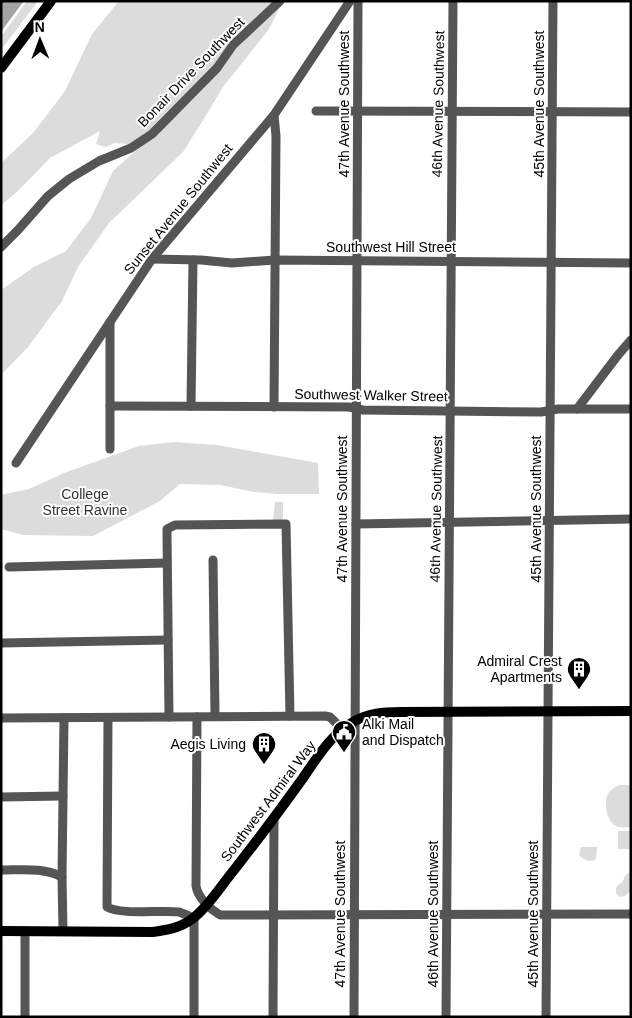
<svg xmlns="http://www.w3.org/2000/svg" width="632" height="1018" viewBox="0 0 632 1018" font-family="Arial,sans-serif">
  <rect width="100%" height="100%" fill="#fff"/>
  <g fill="#dcdcdc">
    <path d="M24,1H38L1,50V32Z"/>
    <path d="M119,1H283L269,29L223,87L205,117L183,152L109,223L78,267L62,301L28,347L1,375V290L34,267L66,251L91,218L113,171L142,145L114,143L106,147L96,144L100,131L50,158L17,192L1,205V163L33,133L65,91L92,34Z"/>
    <path d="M173,442L217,445L318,463L319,494H277L254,492L220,485L180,484L160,501L93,536L23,535L1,529V496L5,494L29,489L64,473L139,446Z"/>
    <path d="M275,502H283V520H273Z"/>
    <path d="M619,785H631V827C627,827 622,828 619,827C607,824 604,806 607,796C609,790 614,788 619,785Z"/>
    <rect x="618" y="831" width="13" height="18"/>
    <path d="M581,847H597L596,859C590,863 583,860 579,855Z"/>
    <path d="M628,873H631V893H628L625,896L620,897L616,893V888L619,884L622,883L625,876Z"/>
  </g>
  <path fill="#a3a3a3" d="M1,1H24L1,32Z"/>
  <path fill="#fff" d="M24,1H27L3,34H1V32Z"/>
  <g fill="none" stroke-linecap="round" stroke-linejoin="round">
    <g stroke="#555" stroke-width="9">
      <path d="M316,111L631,112"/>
      <path d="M274,115L276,136L274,407"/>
      <path d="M1,247L18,230L48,196L69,179L99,161L131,148L152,134L217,68L233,45L280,1"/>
      <path d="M152,259L201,260L232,263L275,260L631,263"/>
      <path d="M110,406L349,407L363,410L541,412L558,409H631"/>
      <path d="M191,406L193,260"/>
      <path d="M577,409L618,355L631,340"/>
      <path d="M110,449V322"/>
      <path d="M16,463L152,259L274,115L350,1"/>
      <path d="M356,524L631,519"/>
      <path d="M213,560L215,716"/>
      <path d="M9,567L167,563"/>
      <path d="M1,643L168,640"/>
      <path d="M169,717L167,533V529L175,525L286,524L290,716"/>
      <path d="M197,717L196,886C198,898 210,909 220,915L631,914"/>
      <path d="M1,718L325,716L330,717L342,729"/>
      <path d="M108,718L107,907C120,915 161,910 179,912L187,915L194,919V1017"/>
      <path d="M1,797L63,796"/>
      <path d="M1,870C21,870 44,867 62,877"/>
      <path d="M25,931V1017"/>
      <path d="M63,931L62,877L64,718"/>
      <path d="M273,1017L274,818"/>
      <path d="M354,1017L358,1"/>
      <path d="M446,1017L453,1"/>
      <path d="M546,1017L548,712L553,1"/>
    </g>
    <g stroke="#000" stroke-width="10">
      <path d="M1,68L51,1"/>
      <path d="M1,931L153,932C167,930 180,928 192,919C205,910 217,892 227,879C253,846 278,813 303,778C317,758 330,735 353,722C368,713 384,712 400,712L631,711"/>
    </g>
  </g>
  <defs>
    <g id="building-pin" transform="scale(1.25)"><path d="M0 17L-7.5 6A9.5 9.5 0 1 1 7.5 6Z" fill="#000" stroke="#fff"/><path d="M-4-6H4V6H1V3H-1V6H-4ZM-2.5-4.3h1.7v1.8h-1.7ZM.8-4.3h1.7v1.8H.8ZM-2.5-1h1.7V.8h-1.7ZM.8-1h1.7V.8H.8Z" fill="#fff"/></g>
    <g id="civic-pin" transform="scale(1.25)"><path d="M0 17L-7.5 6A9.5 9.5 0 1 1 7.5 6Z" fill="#000" stroke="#fff"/><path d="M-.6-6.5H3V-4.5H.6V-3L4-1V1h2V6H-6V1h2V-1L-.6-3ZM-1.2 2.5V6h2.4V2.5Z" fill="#fff"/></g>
  </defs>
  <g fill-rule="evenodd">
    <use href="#building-pin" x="579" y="669"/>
    <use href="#civic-pin" x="344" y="732"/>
    <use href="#building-pin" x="264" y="744"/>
  </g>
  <g text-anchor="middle" stroke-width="4" stroke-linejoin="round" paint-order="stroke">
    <g font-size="14" fill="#000" stroke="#fff">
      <text transform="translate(191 72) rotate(-46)" y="5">Bonair Drive Southwest</text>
      <text transform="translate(344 104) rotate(-90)" y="5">47th Avenue Southwest</text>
      <text transform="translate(438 104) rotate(-89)" y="5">46th Avenue Southwest</text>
      <text transform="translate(539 104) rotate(-90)" y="5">45th Avenue Southwest</text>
      <text transform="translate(178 209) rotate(-51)" y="5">Sunset Avenue Southwest</text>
      <text x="391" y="252">Southwest Hill Street</text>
      <text transform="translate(371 395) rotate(1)" y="5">Southwest Walker Street</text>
      <text transform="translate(342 509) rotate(-90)" y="5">47th Avenue Southwest</text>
      <text transform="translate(436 509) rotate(-89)" y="5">46th Avenue Southwest</text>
      <text transform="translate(536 509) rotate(-90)" y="5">45th Avenue Southwest</text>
      <text transform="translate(268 801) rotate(-53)" y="5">Southwest Admiral Way</text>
      <text transform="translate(340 914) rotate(-90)" y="5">47th Avenue Southwest</text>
      <text transform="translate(433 914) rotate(-90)" y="5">46th Avenue Southwest</text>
      <text transform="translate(533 914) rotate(-90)" y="5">45th Avenue Southwest</text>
    </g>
    <g font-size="14" fill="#333" stroke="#fff">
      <text x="85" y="499">College<tspan x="85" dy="16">Street Ravine</tspan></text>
    </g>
    <g font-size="14" fill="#000" stroke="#fff" text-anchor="end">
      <text x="562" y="666">Admiral Crest<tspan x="562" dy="16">Apartments</tspan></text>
      <text x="362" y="729" text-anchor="start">Alki Mail<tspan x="362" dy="16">and Dispatch</tspan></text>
      <text x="246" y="749">Aegis Living</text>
    </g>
  </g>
  <rect width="632" height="1018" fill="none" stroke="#000000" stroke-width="5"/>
  <g transform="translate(40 40) rotate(359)" stroke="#ffffff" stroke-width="4" paint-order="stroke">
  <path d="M0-4L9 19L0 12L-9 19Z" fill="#000000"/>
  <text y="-8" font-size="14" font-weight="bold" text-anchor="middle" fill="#000000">N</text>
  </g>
</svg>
